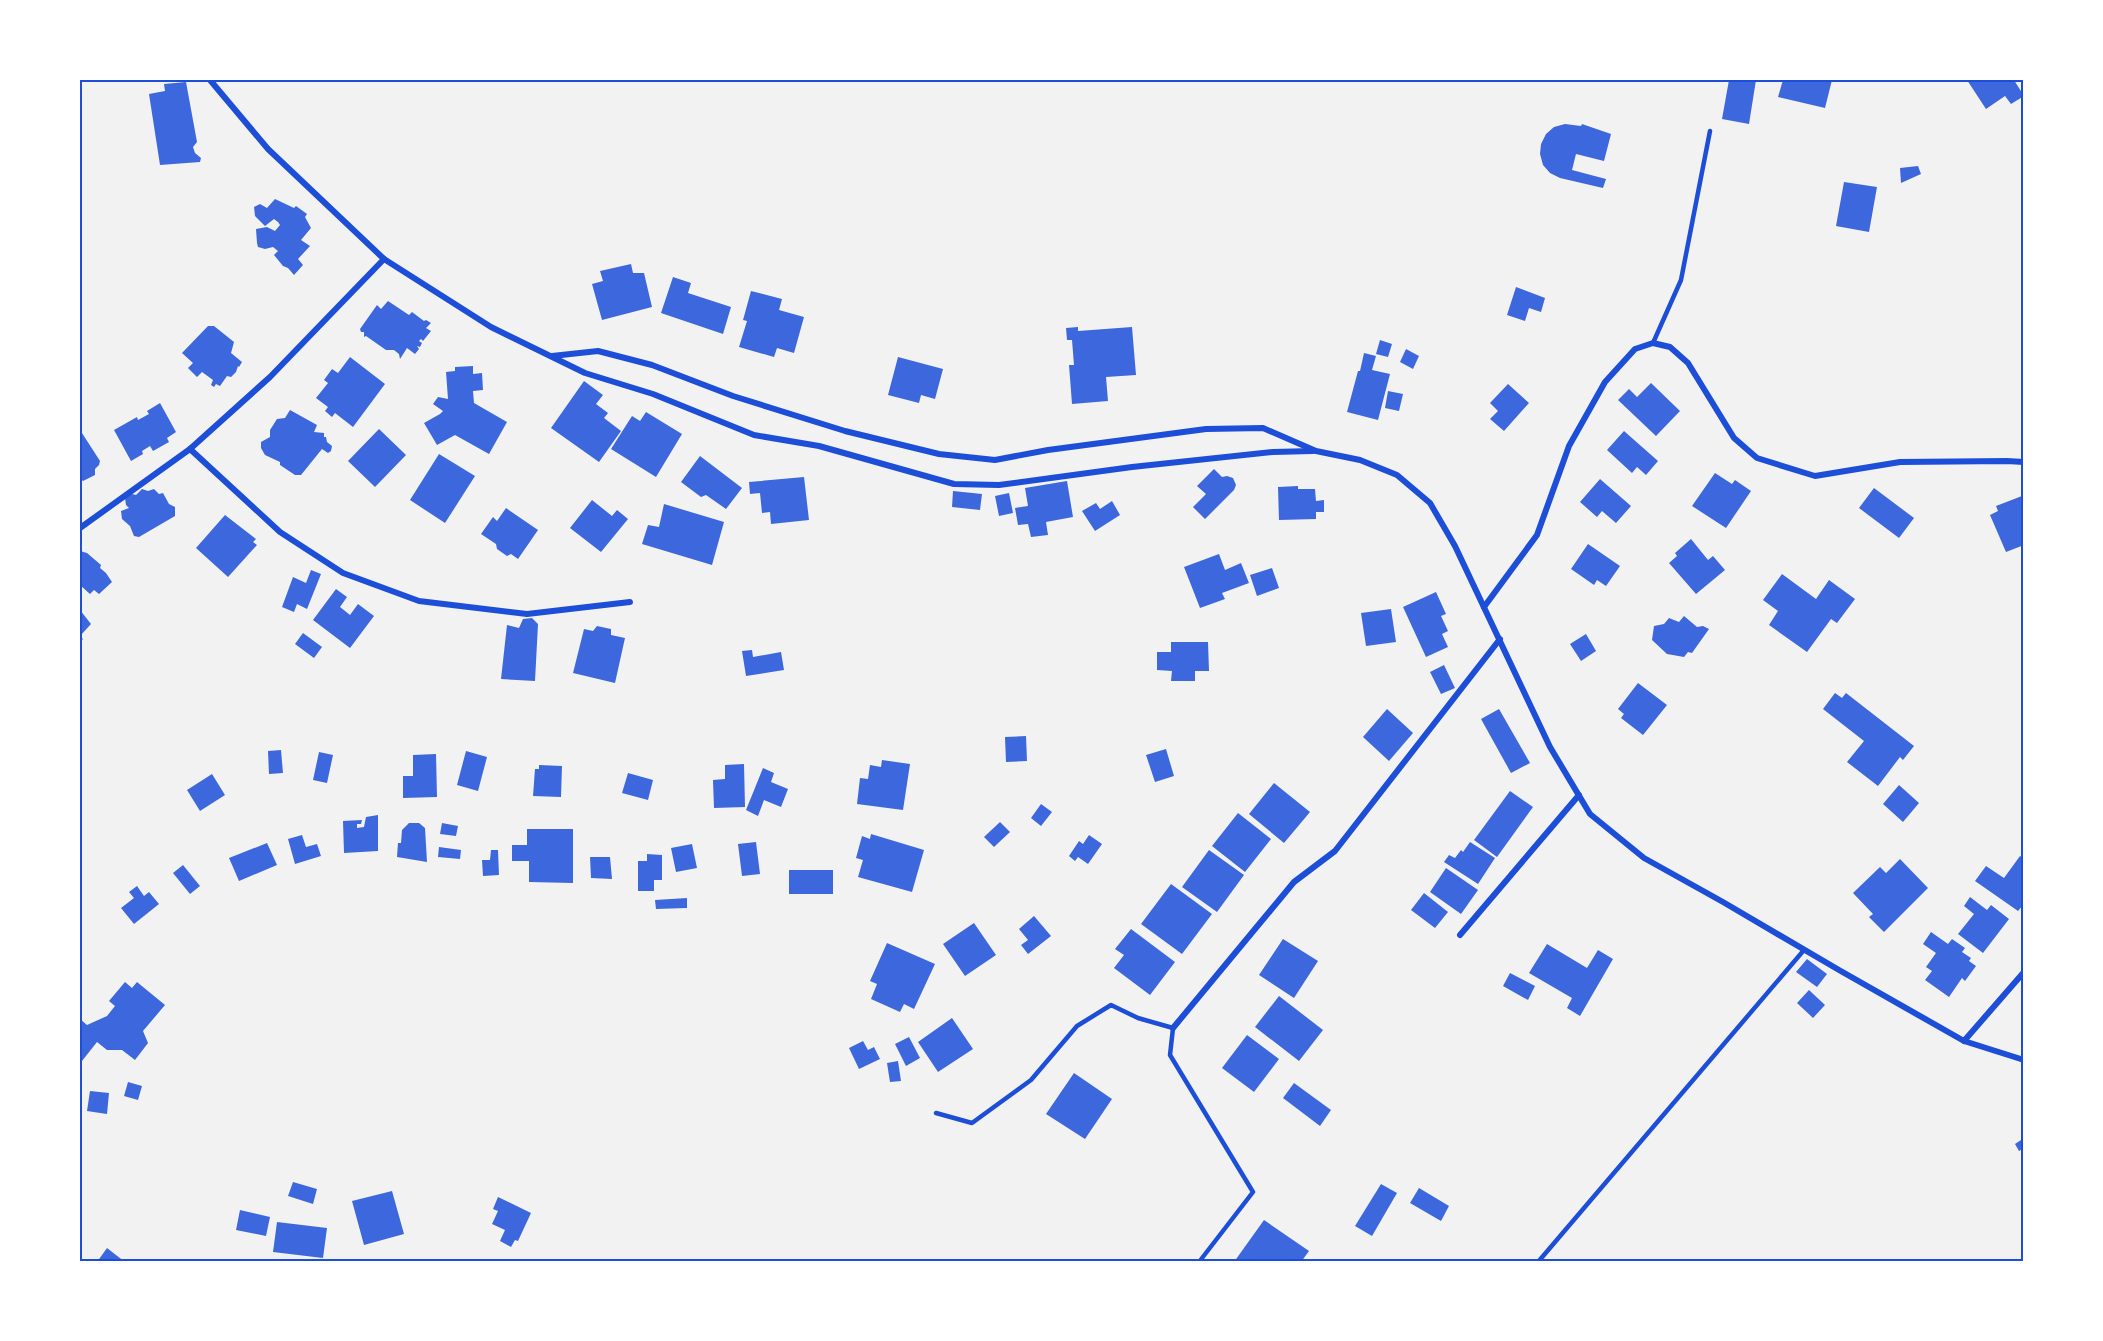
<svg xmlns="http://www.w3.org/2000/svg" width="2103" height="1341" viewBox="0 0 2103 1341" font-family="Commissioner,sans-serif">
  <rect width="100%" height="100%" fill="#f2f2f2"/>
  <g fill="#3d67dc">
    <path d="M1729,80H1756L1749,124L1722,119Z"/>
    <path d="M1783,80H1832L1825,108L1778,97Z"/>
    <path d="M1967,80H2014L2024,96L2011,104L2005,96L1986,109Z"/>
    <path d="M186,82L197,142L193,147L195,153L201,158L200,162L160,165L149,94L165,91L164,84Z"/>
    <path d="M1565,124L1581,126L1582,124L1611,134L1604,161L1576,154L1572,170L1606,179L1603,188L1560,178L1550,173L1543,165L1540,154L1541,144L1546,134L1554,127Z"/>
    <path d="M1918,166L1921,174L1901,183L1900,168Z"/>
    <path d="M1844,182L1877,187L1869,232L1836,226Z"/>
    <path d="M275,199L294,208L296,206L307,214L305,217L311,228L301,240L310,246L298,259L303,265L294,275L288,268L283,266L274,255L278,251L273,247L265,249L258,247L257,243L256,229L267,227L275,231L280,225L278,222L274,219L265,226L255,216L254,207L260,204L267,208Z"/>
    <path d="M631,264L633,273H644L652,307L602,320L592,284L603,281L600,271Z"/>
    <path d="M673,277L691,283L688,293L731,307L723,334L661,313Z"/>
    <path d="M1516,287L1545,298L1541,312L1529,308L1525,321L1507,315Z"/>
    <path d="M751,291L782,299L779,310L804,317L794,353L777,348L774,357L739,347L747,321L743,320Z"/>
    <path d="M388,301L409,315L412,312L424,321L426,320L431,323L426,328L431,331L423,341L421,339L419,341L422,343L420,347L417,346L419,349L415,354L407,348L400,359L399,354L394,350H386L366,336L364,337V332H361L360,329L377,305L381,309Z"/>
    <path d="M208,326H214L234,342L231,353L242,362L239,367L238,366L236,372L231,377L227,376L220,386L216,384L214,387L211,385L213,380L202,372L197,377L188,368L193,363L182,353Z"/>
    <path d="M1078,327V331L1132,327L1136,375L1106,377L1108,401L1072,404L1069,365H1074L1072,340H1067L1066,328Z"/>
    <path d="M1380,340L1392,344L1388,357L1376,354Z"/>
    <path d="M1406,349L1419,356L1413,369L1400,362Z"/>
    <path d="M1364,353L1376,356L1372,370L1390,374L1378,420L1347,412L1358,371H1360Z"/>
    <path d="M350,357L385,384L353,427L335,413L332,417L325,411L328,407L316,398L328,383L324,380L332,369L338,373Z"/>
    <path d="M898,357L943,369L935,399L921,395L919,403L888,395Z"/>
    <path d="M473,366V374L482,373L483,390L473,391L474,403L507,422L489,454L455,435L437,445L424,423L440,414L443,411L433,404L438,397L448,399L446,372L455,371V367Z"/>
    <path d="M584,381L603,395L596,404L608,413L604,418L621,431L599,462L551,428Z"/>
    <path d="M1651,383L1680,411L1656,436L1618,400L1629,389L1637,397Z"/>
    <path d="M1508,384L1529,403L1504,431L1490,419L1498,411L1490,403Z"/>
    <path d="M1388,391L1403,394L1399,411L1385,408Z"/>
    <path d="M160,403L176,432L167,438L169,442L153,451L150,446L142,451L143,454L131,461L114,430L137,417L138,420L149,414L147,411Z"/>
    <path d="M290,410L317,425L314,432L324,433V437H326L327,442L332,446L331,451L328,453L322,449L301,475H295L280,465V462L265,455L261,448V442L270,437V430L277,419L285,418Z"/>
    <path d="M646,412L682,434L656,477L611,449L632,416L640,421Z"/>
    <path d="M379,429L406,455L375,487L348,461Z"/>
    <path d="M1624,431L1658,461L1646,475L1637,467L1632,473L1607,450Z"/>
    <path d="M82,433L100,461L99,465L95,469V475L83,481L80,478V434Z"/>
    <path d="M439,454L475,476L445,523L410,500Z"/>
    <path d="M700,456L742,488L726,509L706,495L701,497L681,482Z"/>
    <path d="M1214,469L1222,477L1227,476L1233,478L1236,485L1234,490L1205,519L1193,507L1206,494L1197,486Z"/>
    <path d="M1715,473L1732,484L1735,480L1751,491L1726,528L1692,506Z"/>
    <path d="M804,477L809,520L771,524L770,512L762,513L760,493L750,494L749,482Z"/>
    <path d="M1600,479L1631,506L1616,523L1602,511L1597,517L1580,502Z"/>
    <path d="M1067,481L1073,517L1046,522L1048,535L1031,537L1028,524L1018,525L1015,508L1028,506L1025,488Z"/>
    <path d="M1298,486V489H1315L1316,501L1324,500V512H1316V519L1279,520L1278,487Z"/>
    <path d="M1874,488L1914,518L1899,538L1859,508Z"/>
    <path d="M142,489L148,491L154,489L159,494L163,493L169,504L175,507V516L139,537L134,536L130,526L122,519L121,511L129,508L126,505L125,498L132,494L136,495Z"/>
    <path d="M953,491L982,494L980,510L952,507Z"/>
    <path d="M1009,493L1013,513L999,516L995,496Z"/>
    <path d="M2022,496L2024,500V545L2006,552L1990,515L1998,511L1996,506Z"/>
    <path d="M592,500L612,516L617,510L628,519L601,552L570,528Z"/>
    <path d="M1112,501L1120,515L1095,531L1082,511L1096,503L1100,509Z"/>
    <path d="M664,504L724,522L712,565L642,544L648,525L659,527Z"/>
    <path d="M506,508L538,530L518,559L511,554L507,556L497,549L496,544L481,534L493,517L497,521Z"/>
    <path d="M225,515L256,539L253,542L257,545L228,577L196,548Z"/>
    <path d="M1691,539L1708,560L1713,556L1725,570L1696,594L1669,563L1677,556L1675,553Z"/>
    <path d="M1588,544L1620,566L1606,586L1597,580L1594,585L1571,569Z"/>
    <path d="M80,551L87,553L101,565L100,568L106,573L112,582L99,594L94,590L90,594L80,585Z"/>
    <path d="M1219,554L1225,570L1241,563L1249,583L1222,593L1225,599L1200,608L1184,567Z"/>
    <path d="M1272,568L1279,588L1257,596L1250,575Z"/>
    <path d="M311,570L321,574L307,609L297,604L294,612L282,607L293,577L306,583Z"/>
    <path d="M1782,574L1816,599L1829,580L1855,599L1837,623L1831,619L1807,652L1769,625L1778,611L1763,600Z"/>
    <path d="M336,589L347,597L340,607L350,615L358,604L374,616L350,648L313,620Z"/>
    <path d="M1436,592L1446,614L1441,616L1448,631L1442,634L1448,647L1426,657L1403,607Z"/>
    <path d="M1391,609L1396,642L1366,646L1361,613Z"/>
    <path d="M80,610L91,624L80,636L83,639L80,642Z"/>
    <path d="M1684,616L1697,627L1703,626L1709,629L1692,653L1688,652L1684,657L1667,654L1652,640L1654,626L1664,624L1669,618L1679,622Z"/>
    <path d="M532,618L538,624L535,681L501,679L507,625L519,628L523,619Z"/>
    <path d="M597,626L611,629V635L625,638L615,683L573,673L584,629L593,631Z"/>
    <path d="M303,633L322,647L314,658L295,644Z"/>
    <path d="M1586,634L1596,651L1581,661L1570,644Z"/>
    <path d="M1171,642H1208L1209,671H1195V681H1171L1172,671L1157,670V652H1171Z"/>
    <path d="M752,650L753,657L781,652L784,670L746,676L742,651Z"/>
    <path d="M1444,665L1455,688L1441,694L1430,672Z"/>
    <path d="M1638,683L1667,705L1643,735L1621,718L1624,714L1618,709Z"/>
    <path d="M1835,693L1842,698L1846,693L1914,746L1903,760L1900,757L1878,786L1847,762L1864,741L1823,709Z"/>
    <path d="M1387,709L1413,733L1389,761L1363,737Z"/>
    <path d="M1499,709L1530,763L1511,773L1481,719Z"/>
    <path d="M1026,736L1027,761L1006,762L1005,737Z"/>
    <path d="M1166,749L1174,776L1155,782L1146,755Z"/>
    <path d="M281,750L283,773L269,774L268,751Z"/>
    <path d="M466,751L487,757L478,791L457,785Z"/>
    <path d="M319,752L333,755L327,783L313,780Z"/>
    <path d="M436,754L437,797L403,798V776H413V755Z"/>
    <path d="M882,760L910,764L903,810L857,804L860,778L868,779L870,765L881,767Z"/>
    <path d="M744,764L745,807L714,808L713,780L725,779V765Z"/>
    <path d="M539,765L562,766L561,797L533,796L535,769H539Z"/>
    <path d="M763,768L774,773L771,782L788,789L781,807L764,800L758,816L746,810Z"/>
    <path d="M628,773L653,780L648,800L622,793Z"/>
    <path d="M212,774L225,795L200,811L187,790Z"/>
    <path d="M1274,783L1310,812L1284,843L1249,814Z"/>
    <path d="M1899,785L1919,803L1903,822L1883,804Z"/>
    <path d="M1510,791L1533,807L1497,857L1474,840Z"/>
    <path d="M1041,804L1052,812L1041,826L1031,818Z"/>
    <path d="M1238,813L1271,839L1245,872L1212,846Z"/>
    <path d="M378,815V851L344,853L343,821L362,820L361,824H357V828L364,827L366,817Z"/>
    <path d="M1000,822L1010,832L994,847L984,837Z"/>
    <path d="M409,823H419L425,828L427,862L397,857L398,843H401L402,830Z"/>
    <path d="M442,823L458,826L456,836L440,834Z"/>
    <path d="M527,829H573V883L529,882V861H512V845H527Z"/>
    <path d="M871,834L924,850L912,892L858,877L863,860L856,858L862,836L870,839Z"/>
    <path d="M302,835L306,847L317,844L321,856L295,864L288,839Z"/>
    <path d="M1089,835L1102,844L1088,864L1078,857L1075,861L1069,856L1079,841L1083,844Z"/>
    <path d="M756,842L760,874L742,876L738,844Z"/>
    <path d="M1470,842L1495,858L1478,884L1444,862L1449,855L1455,858L1461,850L1463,852Z"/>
    <path d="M267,843L277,865L239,881L229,858Z"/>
    <path d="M692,844L697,868L676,872L671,848Z"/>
    <path d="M439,847L461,850L460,859L438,857Z"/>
    <path d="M491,850H498L499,875L483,876L482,860H490Z"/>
    <path d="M1209,850L1244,875L1217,912L1182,887Z"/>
    <path d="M647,854L662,855V880H654V891H638V861H647Z"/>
    <path d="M2020,856L2024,858V904L2018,911L1975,881L1986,866L2004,878Z"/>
    <path d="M590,857H610L612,879L591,878Z"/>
    <path d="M1900,859L1928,888L1884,932L1869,917L1873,914L1853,893L1880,867L1886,873Z"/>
    <path d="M183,865L200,886L190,894L173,873Z"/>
    <path d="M1446,868L1478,890L1461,914L1430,892Z"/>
    <rect x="789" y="870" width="44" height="24"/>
    <path d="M1171,884L1212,914L1182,954L1141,924Z"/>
    <path d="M137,886L144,896L149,892L159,904L134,924L121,908L134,898L129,892Z"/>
    <path d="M1424,893L1448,912L1435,928L1411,910Z"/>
    <path d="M1970,897L1987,910L1991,905L2009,919L1983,953L1958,934L1974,914L1964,906Z"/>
    <path d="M687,898V908L656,909L655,900Z"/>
    <path d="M1034,916L1051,936L1028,954L1021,945L1028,940L1019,929Z"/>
    <path d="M974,923L996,955L965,976L943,944Z"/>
    <path d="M1131,929L1175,962L1150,995L1114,968L1124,955L1115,949Z"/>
    <path d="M1931,932L1948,944L1952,939L1965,948L1962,952L1971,958L1969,961L1976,966L1965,981L1962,978L1949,997L1925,980L1932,971L1926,967L1936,953L1923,944Z"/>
    <path d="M1283,939L1318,961L1294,998L1259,975Z"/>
    <path d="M887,943L935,964L914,1009L904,1004L900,1012L871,999L877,984L870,981Z"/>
    <path d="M1547,944L1587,968L1598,950L1613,959L1580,1016L1567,1008L1572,998L1529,973Z"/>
    <path d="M1807,959L1827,974L1817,987L1796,972Z"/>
    <path d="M1510,973L1535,986L1528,1000L1503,986Z"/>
    <path d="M125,982L132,988L137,982L165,1005L143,1031L148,1043L135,1060L122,1050H107L97,1042L82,1061L80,1059V1019L87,1025L107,1016L115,1006L109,1001Z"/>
    <path d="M1809,990L1825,1005L1813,1018L1797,1003Z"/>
    <path d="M1279,996L1323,1030L1299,1061L1255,1027Z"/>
    <path d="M952,1018L973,1049L938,1072L918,1042Z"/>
    <path d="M1247,1035L1279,1059L1254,1092L1222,1068Z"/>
    <path d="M909,1037L920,1058L906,1066L895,1044Z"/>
    <path d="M863,1041L868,1050L874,1047L880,1059L859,1069L849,1048Z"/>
    <path d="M898,1061L901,1081L890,1082L887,1063Z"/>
    <path d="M1074,1073L1112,1099L1085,1139L1046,1114Z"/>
    <path d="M128,1082L142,1086L138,1100L124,1096Z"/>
    <path d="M1294,1083L1331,1110L1320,1126L1283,1098Z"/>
    <path d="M90,1091L109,1093L107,1114L87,1111Z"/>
    <path d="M2024,1138V1148L2019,1151L2015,1144Z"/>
    <path d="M293,1182L317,1189L313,1204L288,1196Z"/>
    <path d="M1381,1184L1397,1193L1372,1236L1355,1226Z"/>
    <path d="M1419,1188L1449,1206L1441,1221L1410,1203Z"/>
    <path d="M392,1191L404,1234L364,1245L352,1201Z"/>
    <path d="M498,1197L531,1213L518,1241L515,1240L511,1247L500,1241L505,1230L492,1224L498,1211L493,1209Z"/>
    <path d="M240,1210L270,1217L266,1236L236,1230Z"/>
    <path d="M1264,1220L1309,1251L1301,1262H1234Z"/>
    <path d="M277,1222L327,1228L323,1258L273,1252Z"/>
    <path d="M107,1248L125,1262H97Z"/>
  </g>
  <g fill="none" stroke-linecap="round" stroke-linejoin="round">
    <g stroke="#1d4ed8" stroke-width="4.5">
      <path d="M1653,343L1681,280L1710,131"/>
      <path d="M936,1113L972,1123L1031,1080L1077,1026L1111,1005L1138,1018L1173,1028L1170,1055L1253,1192L1199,1262"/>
      <path d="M1538,1262L1804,950"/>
    </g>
    <g stroke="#1d4ed8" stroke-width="6">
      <path d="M210,80L268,149L384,259L491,327L585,373L653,394L754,435L819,446L954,484L999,485L1132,467L1273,452L1313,451"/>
      <path d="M552,356L598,351L652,365L733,396L845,431L939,454L995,460L1048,450L1206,429L1263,428L1316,451L1360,460L1397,475L1430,503L1455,546L1550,747L1590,814L1644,858L1723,902L1839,970L1964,1041L2024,1060"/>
      <path d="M190,449L280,532L343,573L419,601L527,614L630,602"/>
      <path d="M80,528L190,449L270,377L384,259"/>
      <path d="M1484,607L1537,535L1569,446L1605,382L1635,349L1653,343L1670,347L1688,363L1734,438L1757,458L1815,476L1900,462L2007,461L2024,462"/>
      <path d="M1460,935L1579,795"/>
      <path d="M1173,1028L1294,882L1335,851L1500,639"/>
      <path d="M1964,1041L2024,972"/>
    </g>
  </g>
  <rect width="2103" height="1341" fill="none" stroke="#ffffff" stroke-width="162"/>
  <rect x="81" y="81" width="1941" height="1179" fill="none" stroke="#1d4ed8" stroke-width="2"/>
</svg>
